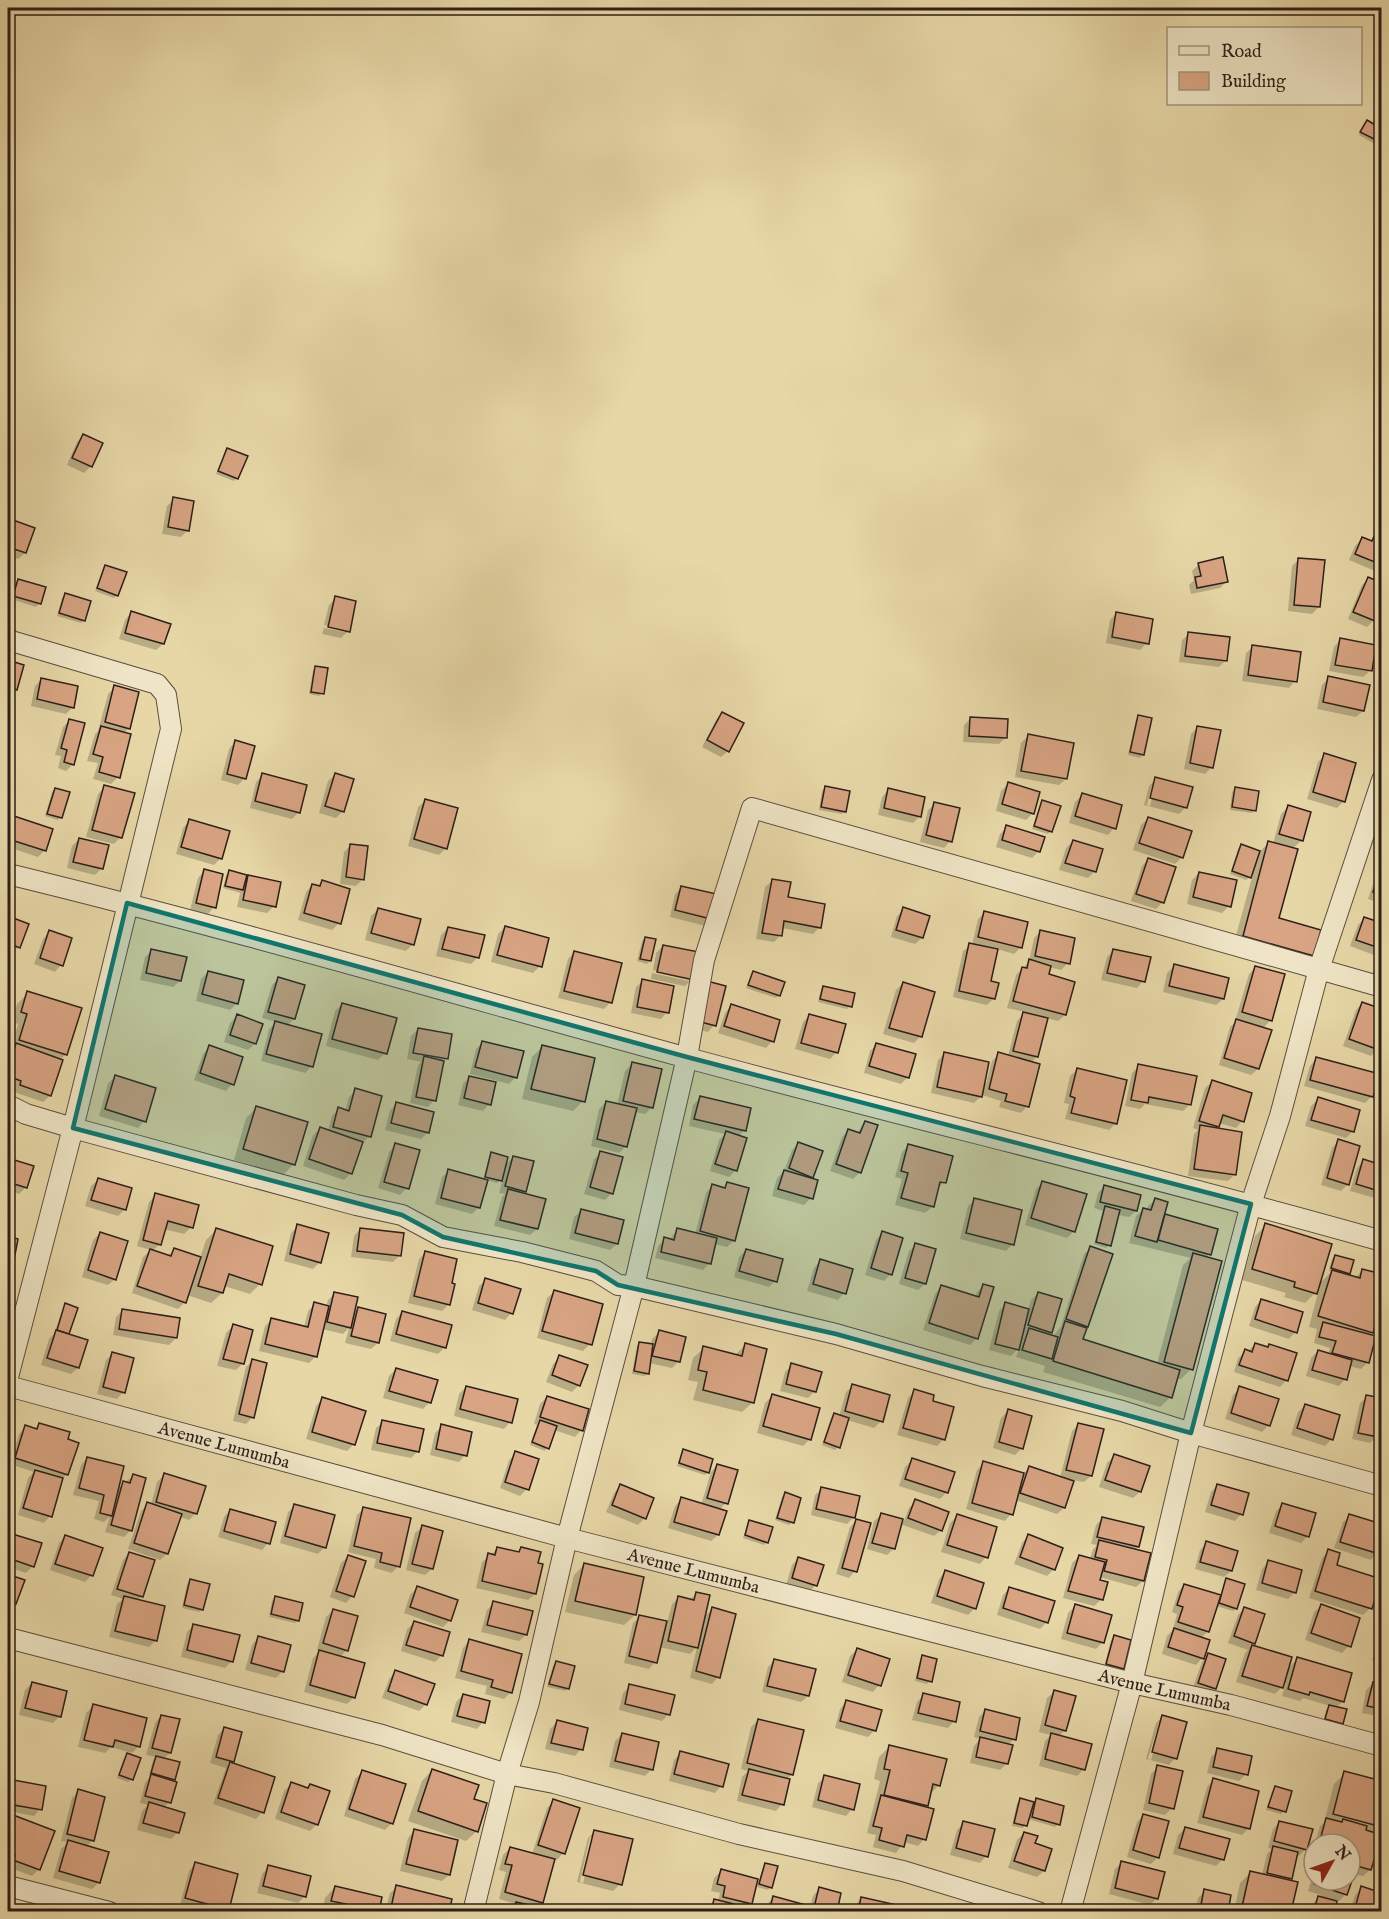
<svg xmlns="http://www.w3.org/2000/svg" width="1389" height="1919" viewBox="0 0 1389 1919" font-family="'IM FELL English',serif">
  <rect width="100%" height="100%" fill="#e7d7a7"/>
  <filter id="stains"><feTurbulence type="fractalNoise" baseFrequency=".00333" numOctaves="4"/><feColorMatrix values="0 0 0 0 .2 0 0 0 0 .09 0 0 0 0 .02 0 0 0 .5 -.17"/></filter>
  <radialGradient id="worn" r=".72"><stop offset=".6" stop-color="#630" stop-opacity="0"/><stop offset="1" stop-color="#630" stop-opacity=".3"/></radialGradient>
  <g fill="#0003" fill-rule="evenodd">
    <path d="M1364,125L1382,131V148L1359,135Z"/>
    <path d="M84,435L91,466L84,473L67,465L77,442Z"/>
    <path d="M227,450L237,478L234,481L216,474Z"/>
    <path d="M174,499L188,530L181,537L162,534L167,506Z"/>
    <path d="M14,521L33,528L25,553L18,559L8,556V528Z"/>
    <path d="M1376,536L1382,538V574L1349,560L1355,546L1362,539L1370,542Z"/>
    <path d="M1299,559L1319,607L1312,614L1288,611L1292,566Z"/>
    <path d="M1199,564L1227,581L1220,588L1191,594L1189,585L1194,580L1192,571Z"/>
    <path d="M106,566L117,595L114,598L95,591L103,569Z"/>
    <path d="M1369,579L1374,620L1367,627L1348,619L1362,585Z"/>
    <path d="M18,580L44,588L39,604L36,607L11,599L15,583Z"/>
    <path d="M65,595L84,620L81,623L57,616L62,598Z"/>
    <path d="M336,598L348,631L341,638L322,634L324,628L345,632V629L324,625L329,605Z"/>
    <path d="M131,613L163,644L156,650L119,639L125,620Z"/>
    <path d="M1117,613L1147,643L1140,650L1106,643L1110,620Z"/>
    <path d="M1189,634L1226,660L1219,667L1179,662L1182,640Z"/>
    <path d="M1340,640L1370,671L1363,677L1329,671L1334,647Z"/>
    <path d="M1253,647L1295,681L1289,688L1242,681L1246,653Z"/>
    <path d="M8,661L22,666L16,689L9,696Z"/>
    <path d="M316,668L322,693L319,696L309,694L313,671Z"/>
    <path d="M1329,678L1363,711L1356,717L1317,709L1322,685Z"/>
    <path d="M42,679L73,707L66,714L31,706L35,686Z"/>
    <path d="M115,687L129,728L123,734L118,777L111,784L93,779L98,763L87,761L95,734L98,731L108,694Z"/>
    <path d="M723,713L728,751L721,757L702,747L716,720Z"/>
    <path d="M1139,717L1143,755L1140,758L1128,755L1136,720Z"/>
    <path d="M971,718L1006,737L999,744L963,742L964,725Z"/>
    <path d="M70,720L73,764L66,771L58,768L61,756L55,755L63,727Z"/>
    <path d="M1198,727L1212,767L1205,774L1184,769L1191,734Z"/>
    <path d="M1028,736L1066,779L1059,785L1015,777L1021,743Z"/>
    <path d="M235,742L245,778L238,785L221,780L229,749Z"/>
    <path d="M1325,755L1344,801L1337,808L1307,799L1318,762Z"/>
    <path d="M263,775L299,812L292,819L250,808L256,782Z"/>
    <path d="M335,775L352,780L342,812L336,818L319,813L328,781Z"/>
    <path d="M1156,779L1186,807L1179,814L1144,805L1149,786ZM1152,785H1155L1150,806L1147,805Z"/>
    <path d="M1008,784L1033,813L1026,820L996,811L1001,791Z"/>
    <path d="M105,787L121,837L114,844L86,837L98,794Z"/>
    <path d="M825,788L845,811L842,814L819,810L822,791Z"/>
    <path d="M55,789L61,817L58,820L45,816L52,792Z"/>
    <path d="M1235,789L1255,810L1252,813L1230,810L1232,792Z"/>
    <path d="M888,790L920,816L913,823L878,815L882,797Z"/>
    <path d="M1082,795L1114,828L1108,835L1069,823L1075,802Z"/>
    <path d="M425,801L446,848L439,855L408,846L418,807Z"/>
    <path d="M1043,802L1051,831L1048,834L1032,829L1040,805Z"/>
    <path d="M935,804L950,841L944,848L920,842L928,810Z"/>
    <path d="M1288,807L1309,813L1301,841L1292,849L1277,920L1312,955L1302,965L1233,946L1253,874L1246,880L1230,874L1238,849L1241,846L1259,852L1269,843L1273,844L1281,814Z"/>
    <path d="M12,817L45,850L38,857L8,847V821Z"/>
    <path d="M1148,819L1182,857L1175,864L1133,850L1141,825Z"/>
    <path d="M189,821L221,858L214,865L176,854L183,828Z"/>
    <path d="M1007,827L1039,851L1032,858L996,847L1000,834Z"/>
    <path d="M79,839L102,868L95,875L67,868L72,846Z"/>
    <path d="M1073,841L1101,850L1094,872L1088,878L1059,870L1066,848Z"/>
    <path d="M351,845L363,879L356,886L340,884L344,852Z"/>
    <path d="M1149,859L1163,902L1156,909L1131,901L1142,866Z"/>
    <path d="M204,871L214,907L208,914L190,910L198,878Z"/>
    <path d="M229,872L243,882L249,876L274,906L267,913L237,907L240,893L223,888L226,875Z"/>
    <path d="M1199,873L1229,906L1222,913L1187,904L1192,880Z"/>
    <path d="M1381,874H1382V904L1368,899L1374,881Z"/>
    <path d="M772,881L787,898L820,927L813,934L782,928L780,936L774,942L756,939L765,887Z"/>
    <path d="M322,882L339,923L332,930L298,920L306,892L312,885L317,887Z"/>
    <path d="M682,887L719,897L706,926L670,917L675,894Z"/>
    <path d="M378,909L413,944L406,951L365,940L371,916Z"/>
    <path d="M904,909L928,917L922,938L915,944L891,937L897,916Z"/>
    <path d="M985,912L1021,947L1014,954L997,949L989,982L994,998L987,1005L953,997L963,951L972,945L978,919Z"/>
    <path d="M8,918L27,925L18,947L12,954L8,952Z"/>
    <path d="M1365,918L1382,925V958L1350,946L1358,925Z"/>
    <path d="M505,927L540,966L533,973L491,962L498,934Z"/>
    <path d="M448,928L478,957L471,964L436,956L441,935Z"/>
    <path d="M1041,931L1068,963L1061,970L1049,967L1047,975L1065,1015L1058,1021L1046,1018L1037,1056L1031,1063L1027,1106L1021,1113L999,1107L1001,1101L982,1095L974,1103L931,1093L938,1060L945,1053L986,1084L992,1061L999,1054L1008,1056L1017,1021L1025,1012L1007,1008L1016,975L1029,962L1034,938Z"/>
    <path d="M49,932L61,965L55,972L34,964L43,939Z"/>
    <path d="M645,938L650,961L647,964L637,961L642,941Z"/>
    <path d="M663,946L692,979L685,986L651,979L652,973L689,981V978L653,970L656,953Z"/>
    <path d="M152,950L180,981L173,987L140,980L145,957Z"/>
    <path d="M1114,950L1143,981L1137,988L1101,980L1107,957Z"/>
    <path d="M574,953L611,1002L604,1009L558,998L568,959Z"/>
    <path d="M1174,966L1223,999L1216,1005L1163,992L1167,973Z"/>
    <path d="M1256,967L1271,1020L1262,1029L1258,1069L1251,1075L1219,1065L1230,1027L1239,1019L1236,1018L1249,974Z"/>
    <path d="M208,972L237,1003L230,1010L196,1001L201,979Z"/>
    <path d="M754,972L779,995L776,998L746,988Z"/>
    <path d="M278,979L294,1019L287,1026L312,1066L305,1073L261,1061L269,1029L276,1022L262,1018L272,985Z"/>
    <path d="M643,981L667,1012L661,1019L631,1013L636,987Z"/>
    <path d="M903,983L934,993L920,1037L914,1043L883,1034L896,990Z"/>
    <path d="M824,987L850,1006L847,1009L818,1002L821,990Z"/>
    <path d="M701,989L714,1025L708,1032L691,1028Z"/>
    <path d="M28,993L66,1054L60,1060H62L50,1096L43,1102L14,1092L15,1088L8,1085V1059L18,1024L12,1022L17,1004Z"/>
    <path d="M1362,1003L1378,1049L1371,1056L1343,1046L1356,1010Z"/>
    <path d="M342,1004L385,1053L378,1060L326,1046L335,1011Z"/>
    <path d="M731,1006L772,1041L766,1048L718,1033L725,1013Z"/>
    <path d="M810,1015L837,1052L830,1059L795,1049L803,1022Z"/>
    <path d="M237,1016L261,1025L255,1044L248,1050L224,1042L230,1023Z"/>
    <path d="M418,1029L447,1058L442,1063L434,1100L428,1107L410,1103L418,1065L421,1062L407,1059L411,1036Z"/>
    <path d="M483,1042L516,1077L509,1084L470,1074L476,1049Z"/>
    <path d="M877,1044L908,1077L901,1084L864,1073L870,1051Z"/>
    <path d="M210,1047L232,1084L226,1091L194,1080L203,1054Z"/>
    <path d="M542,1047L583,1101L573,1111L522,1099L532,1057Z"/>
    <path d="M1316,1059L1372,1096L1365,1103L1304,1086L1310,1066Z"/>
    <path d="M632,1064L652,1107L645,1114L635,1112L626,1146L619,1153L591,1146L599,1109L606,1102L617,1105L625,1071Z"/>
    <path d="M1139,1066L1190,1104L1183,1111L1145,1104L1140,1109L1125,1106L1132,1073Z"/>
    <path d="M1077,1070L1116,1123L1109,1130L1065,1119L1069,1104L1064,1103L1070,1076Z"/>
    <path d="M115,1077L144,1121L138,1128L99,1116L108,1083Z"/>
    <path d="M470,1077L489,1104L483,1111L458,1105L463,1084Z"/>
    <path d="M1212,1082L1242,1121L1236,1128L1219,1123L1215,1129L1234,1175L1228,1181L1188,1176L1194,1134L1198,1130L1193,1128L1205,1088Z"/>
    <path d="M356,1090L369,1136L363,1143H361L351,1173L344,1180L303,1166L313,1135L320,1129L328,1131L332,1116L339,1109L345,1111L349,1097Z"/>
    <path d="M700,1098L749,1109L744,1131L738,1137L736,1170L729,1177L710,1171L719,1140L725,1134L689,1126L693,1105Z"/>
    <path d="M1318,1099L1352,1132L1346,1138L1305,1126L1311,1106Z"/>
    <path d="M397,1104L428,1132L421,1139L385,1130L390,1110Z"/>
    <path d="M256,1108L294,1164L283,1175L234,1160L246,1118Z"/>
    <path d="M865,1123L860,1172L853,1179L830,1171L842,1137L849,1130L857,1133Z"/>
    <path d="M1338,1141L1348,1184L1341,1191L1321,1185L1332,1148Z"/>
    <path d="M799,1143L812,1177L810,1179L811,1198L804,1205L772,1196L777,1178L784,1171L792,1150Z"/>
    <path d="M395,1145L407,1188L400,1195L378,1188L389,1152Z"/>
    <path d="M909,1145L944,1182L937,1189L932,1207L925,1213L895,1205L902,1179L895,1177L902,1152Z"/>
    <path d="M601,1153L612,1193L605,1200L584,1194L594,1159Z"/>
    <path d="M492,1154L504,1166L513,1157L524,1191L521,1194L537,1229L530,1235L494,1226L502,1197L505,1194L499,1193L503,1178L497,1183L486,1180L479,1207L472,1214L435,1204L442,1177L449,1171L483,1180L489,1157Z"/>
    <path d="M8,1159L32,1167L26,1187L19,1194L8,1190Z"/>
    <path d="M1363,1161L1382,1166V1200L1350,1191L1357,1168Z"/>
    <path d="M98,1180L125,1209L118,1216L85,1206L91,1186Z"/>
    <path d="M1043,1182L1074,1231L1067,1238L1025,1225L1036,1189Z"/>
    <path d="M727,1184L734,1240L727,1247L714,1244L710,1263L703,1270L655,1258L658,1246L665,1239L669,1240L677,1230L695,1234L706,1193L712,1186L722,1189Z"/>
    <path d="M1104,1186L1136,1211L1129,1217L1118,1215L1109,1245L1106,1248L1094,1244L1103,1211L1094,1208L1098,1193Z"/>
    <path d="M156,1195L191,1227L184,1234L164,1229L160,1244L152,1251L167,1257L174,1250L200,1258L206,1240L216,1230L260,1284L250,1294L224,1286L222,1293L211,1303L187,1295L185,1302L178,1309L132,1293L143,1257L151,1250L137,1246L149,1202Z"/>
    <path d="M975,1200L1013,1244L1006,1251L960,1239L968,1206Z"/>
    <path d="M1155,1200L1163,1215L1216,1230L1209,1254L1206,1258L1191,1369L1181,1379L1176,1378L1171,1397L1160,1407L1043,1372L1045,1366L1016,1357L1020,1347L1011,1356L989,1350L999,1311L1005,1304L1028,1310L1031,1300L1038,1293L1051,1332L1048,1335L1053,1337L1061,1326L1084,1254L1091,1248L1087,1326L1082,1340L1157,1364L1183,1265L1191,1258L1129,1243L1136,1216L1143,1210L1147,1211L1148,1206Z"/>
    <path d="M581,1211L617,1244L610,1250L569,1239L574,1217Z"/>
    <path d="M1266,1225L1318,1285L1331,1272L1329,1271L1332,1259L1335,1256L1349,1273L1346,1275L1355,1278L1363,1270L1371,1332L1368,1335V1362L1361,1369L1349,1366L1345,1379L1339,1386L1306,1376L1311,1358L1318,1351L1328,1354L1330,1348L1314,1343L1317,1329L1309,1327L1319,1289L1305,1303L1284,1297L1286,1293L1242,1280L1255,1236Z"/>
    <path d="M298,1226L320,1262L313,1269L284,1261L291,1233Z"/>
    <path d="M360,1229L400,1255L393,1262L351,1257L354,1236Z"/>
    <path d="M100,1233L115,1279L108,1285L82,1277L93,1240Z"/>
    <path d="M882,1233L891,1274L884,1281L865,1275L876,1240Z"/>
    <path d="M8,1238L16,1240L12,1260L8,1265Z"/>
    <path d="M916,1245L925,1284L918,1290L899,1284L909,1251Z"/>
    <path d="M746,1250L775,1281L769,1287L734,1277L739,1257Z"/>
    <path d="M425,1253L450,1284L453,1285L448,1305L442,1311L408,1303L419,1259Z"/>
    <path d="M820,1261L844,1293L838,1300L807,1291L814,1268Z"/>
    <path d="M486,1280L511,1313L505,1320L472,1310L479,1286Z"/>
    <path d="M984,1285L977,1338L970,1345L923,1330L935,1294L941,1287L975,1298L977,1292Z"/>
    <path d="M554,1292L590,1344L583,1351L537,1338L547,1298Z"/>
    <path d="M334,1294L352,1314L359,1308L378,1343L371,1349L345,1343L349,1328L343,1334L322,1329L316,1356L309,1363L259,1351L265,1326L271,1320L304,1327L308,1311L315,1304L326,1307L328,1300Z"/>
    <path d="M1261,1300L1295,1332L1289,1339L1249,1326L1255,1307Z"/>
    <path d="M66,1305L76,1309L66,1335L78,1368L71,1374L41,1365L49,1339L54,1334L63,1308Z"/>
    <path d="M123,1310L176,1338L169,1345L113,1335L116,1317Z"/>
    <path d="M402,1312L445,1347L438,1354L390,1341L396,1319Z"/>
    <path d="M233,1326L251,1331L242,1364L236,1370L217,1366L226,1333Z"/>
    <path d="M659,1332L679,1361L672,1368L649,1363L648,1373L645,1376L632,1374L637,1346L640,1343L651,1345L652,1339Z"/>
    <path d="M745,1345L753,1402L742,1412L693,1400L698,1382L688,1380L693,1358L704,1348L735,1355Z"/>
    <path d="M1255,1345L1287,1380L1280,1387L1234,1372L1238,1358Z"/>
    <path d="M113,1353L123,1392L117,1399L97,1394L106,1360Z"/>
    <path d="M560,1357L579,1385L572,1392L546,1382L553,1364Z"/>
    <path d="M252,1361L253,1417L246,1424L233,1421L246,1367Z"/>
    <path d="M792,1365L815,1391L808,1398L780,1391L785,1372Z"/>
    <path d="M396,1369L430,1402L423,1409L383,1398L389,1376Z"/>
    <path d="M853,1386L881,1421L874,1428L847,1420L838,1447L835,1450L822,1445L831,1418L834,1415L839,1417L846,1392Z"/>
    <path d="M466,1387L510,1422L504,1429L454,1416L459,1394Z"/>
    <path d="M1240,1388L1269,1425L1262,1432L1225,1419L1233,1395Z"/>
    <path d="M915,1391L944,1439L937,1446L897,1435L908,1398Z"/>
    <path d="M772,1396L810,1439L803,1446L757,1433L765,1403Z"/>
    <path d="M547,1397L581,1430L575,1437L554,1430L545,1451L530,1445L537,1425L534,1424L540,1404Z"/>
    <path d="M1367,1397L1376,1437L1370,1443L1352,1439L1360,1403Z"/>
    <path d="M322,1399L354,1444L347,1451L306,1439L316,1406Z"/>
    <path d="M1305,1406L1332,1439L1325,1446L1291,1435L1298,1412Z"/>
    <path d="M1008,1411L1022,1448L1015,1455L993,1448L1001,1418Z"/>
    <path d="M383,1422L418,1451L411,1458L371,1450L376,1428Z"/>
    <path d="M40,1424L67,1474L61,1480L50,1516L44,1523L18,1515L28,1478L34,1472L10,1464L19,1434L26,1427L34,1430Z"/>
    <path d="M1079,1424L1091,1476L1084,1482L1073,1480L1064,1508L1057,1514L1015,1500L1011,1514L1005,1521L966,1509L977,1470L984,1463L1023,1474L1030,1468L1060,1478L1072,1431Z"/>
    <path d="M442,1426L465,1455L459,1462L430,1455L435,1433Z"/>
    <path d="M1382,1442V1474L1376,1473Z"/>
    <path d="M684,1451L708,1472L705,1475L677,1466L681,1454Z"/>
    <path d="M516,1453L527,1489L520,1496L500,1488L509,1460Z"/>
    <path d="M1114,1456L1140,1492L1133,1498L1099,1487L1107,1463Z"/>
    <path d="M88,1458L117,1489L133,1476L131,1530L124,1537L105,1532L110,1516L104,1522L94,1519L99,1501L73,1495L81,1465Z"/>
    <path d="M912,1460L953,1473L946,1493L940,1499L899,1486L905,1467Z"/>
    <path d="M717,1465L726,1503L719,1510L718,1535L711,1541L668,1528L675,1506L682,1499L701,1505L711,1472Z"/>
    <path d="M164,1475L196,1513L189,1520L180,1517L167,1554L160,1560L128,1549L141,1511L148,1504L151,1505L157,1482Z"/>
    <path d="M1218,1485L1241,1514L1235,1521L1205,1512L1211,1492Z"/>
    <path d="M620,1486L645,1518L638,1525L606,1512L614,1493Z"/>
    <path d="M822,1489L854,1517L847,1524L811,1515L815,1495Z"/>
    <path d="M785,1494L792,1522L789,1525L775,1520L782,1497Z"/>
    <path d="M916,1501L941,1530L934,1536L900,1524L894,1548L887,1555L867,1549L874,1521L881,1515L904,1521L909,1508Z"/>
    <path d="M1283,1504L1308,1536L1301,1543L1269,1533L1276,1511Z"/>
    <path d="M295,1506L325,1547L318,1554L280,1543L288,1512Z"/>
    <path d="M364,1508L398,1566L392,1573L374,1568L376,1559L348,1552L357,1515Z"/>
    <path d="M230,1510L268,1543L262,1550L218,1537L224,1517Z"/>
    <path d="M957,1516L986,1557L980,1564L941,1552L950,1523Z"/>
    <path d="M1350,1516L1377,1553L1371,1560L1334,1548L1343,1522Z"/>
    <path d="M1103,1518L1138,1547L1134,1551L1143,1581L1136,1587L1099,1577L1098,1581L1106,1583L1101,1600L1094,1606L1063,1598L1072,1563L1079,1556L1090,1559L1093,1549L1097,1545L1091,1544L1096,1525Z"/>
    <path d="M856,1521L855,1571L849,1578L836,1574L850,1527Z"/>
    <path d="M750,1522L767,1542L764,1545L743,1538L747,1525Z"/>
    <path d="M422,1527L432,1569L425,1575L406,1570L415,1533Z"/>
    <path d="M9,1534L33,1566L26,1573L8,1567V1536Z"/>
    <path d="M1028,1536L1061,1549L1053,1570L1047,1576L1014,1564L1022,1543Z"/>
    <path d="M65,1537L92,1575L85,1582L50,1570L59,1543Z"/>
    <path d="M1207,1543L1231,1571L1224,1577L1195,1569L1200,1550Z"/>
    <path d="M497,1549L516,1553L521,1549L535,1594L528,1600L476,1588L482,1562Z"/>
    <path d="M1329,1551L1335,1566L1370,1608L1363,1615L1309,1598L1322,1558Z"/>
    <path d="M129,1554L142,1596L137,1601L156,1640L149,1647L109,1637L117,1604L123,1599L111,1595L123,1560Z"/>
    <path d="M348,1557L352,1596L346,1603L330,1597L341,1563Z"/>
    <path d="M799,1558L822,1566L815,1586L809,1592L786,1585L792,1565Z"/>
    <path d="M1268,1562L1295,1592L1288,1599L1256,1590L1262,1569Z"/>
    <path d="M584,1565L635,1615L624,1625L565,1612L574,1575Z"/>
    <path d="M945,1572L975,1608L968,1615L931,1603L939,1579Z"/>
    <path d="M11,1576L23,1581L14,1604L8,1610V1580Z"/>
    <path d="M1227,1580L1236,1608L1233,1611L1216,1606L1208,1631L1201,1638L1202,1658L1196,1665L1162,1654L1167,1636L1174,1629H1173L1177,1614L1172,1612L1178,1592L1184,1585L1220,1597L1224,1583Z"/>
    <path d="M190,1581L202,1609L199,1612L182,1608L187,1584Z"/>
    <path d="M417,1588L450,1620L443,1627L404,1613L410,1595Z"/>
    <path d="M1010,1588L1047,1622L1040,1629L997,1615L1003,1595Z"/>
    <path d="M696,1594L703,1618L712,1609L718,1677L712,1684L690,1678L697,1647L690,1654L659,1647L655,1662L649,1669L624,1663L633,1623L640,1617L667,1623L672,1604L678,1598L690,1600Z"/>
    <path d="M275,1598L298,1620L295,1623L269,1617L272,1601Z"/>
    <path d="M494,1603L526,1635L519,1641L481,1632L487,1610Z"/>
    <path d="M1075,1606L1103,1642L1096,1649L1061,1639L1068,1613Z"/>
    <path d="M1321,1606L1358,1619L1349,1646L1342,1653L1305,1640L1314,1612Z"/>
    <path d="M1245,1608L1253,1643L1250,1646L1290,1658L1287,1669L1298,1658L1343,1701L1336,1708L1342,1723L1339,1726L1323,1722L1326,1710L1330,1706L1303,1698L1300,1701L1282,1696L1286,1683L1275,1694L1236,1682L1245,1653L1248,1650L1228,1643L1238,1615Z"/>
    <path d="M333,1610L347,1650L340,1657L354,1697L347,1704L304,1692L313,1658L320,1651L317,1650L326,1617Z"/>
    <path d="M414,1623L442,1655L435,1662L401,1651L407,1629Z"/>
    <path d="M194,1625L232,1661L225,1668L181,1657L187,1632Z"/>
    <path d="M1382,1636V1663L1372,1660Z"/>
    <path d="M1114,1637L1122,1668L1119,1671L1104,1667L1111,1640Z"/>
    <path d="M258,1638L283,1671L276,1678L245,1670L252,1645Z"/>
    <path d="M469,1641L511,1692L504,1699L485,1694L487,1686L455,1678L463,1648Z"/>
    <path d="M857,1650L879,1685L873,1692L842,1682L850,1656Z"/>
    <path d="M1208,1655L1215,1688L1208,1695L1192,1690L1202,1662Z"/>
    <path d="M923,1657L930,1681L927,1684L915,1681L920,1660Z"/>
    <path d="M775,1660L808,1696L801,1702L762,1692L768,1667Z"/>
    <path d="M556,1663L568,1688L565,1691L547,1687L553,1666Z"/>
    <path d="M395,1672L426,1704L419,1711L382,1698L389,1679Z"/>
    <path d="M32,1683L66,1692L59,1717L53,1723L19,1715L25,1690Z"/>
    <path d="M1373,1684L1382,1685V1717L1362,1713L1366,1690Z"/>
    <path d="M630,1686L669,1714L662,1721L619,1710L623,1693Z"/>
    <path d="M1054,1692L1065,1730L1059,1736L1084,1769L1077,1776L1039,1766L1045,1741L1051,1735L1039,1732L1047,1698Z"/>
    <path d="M463,1695L483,1722L477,1729L451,1722L456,1702Z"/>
    <path d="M924,1695L954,1721L948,1728L912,1720L917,1702Z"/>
    <path d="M846,1702L875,1730L868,1737L835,1728L840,1709Z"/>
    <path d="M93,1706L139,1746L132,1753L111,1747L105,1753L78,1747L86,1713Z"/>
    <path d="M985,1711L1014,1739L1008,1745L1007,1763L1000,1770L970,1763L974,1746L980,1739L974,1737L979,1717Z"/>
    <path d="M161,1716L170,1753L163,1759L174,1779L172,1782L169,1802L163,1808L178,1832L171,1839L137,1830L142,1811L148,1805L140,1803L145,1783L151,1776H149L153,1760L156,1757L146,1755L155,1723Z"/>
    <path d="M1163,1716L1175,1758L1169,1765L1146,1759L1156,1723ZM1159,1722H1162L1151,1760L1148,1759Z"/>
    <path d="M758,1720L792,1774L787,1779L782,1804L776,1811L737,1801L742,1777L748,1771L741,1769L751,1727Z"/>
    <path d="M557,1722L581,1749L575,1756L545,1749L550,1729Z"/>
    <path d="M224,1728L233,1761L230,1764L262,1812L256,1819L213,1804L226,1768L210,1763L218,1735Z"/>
    <path d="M622,1734L652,1769L645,1776L609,1767L615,1741Z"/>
    <path d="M890,1746L939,1785L929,1795L927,1805L923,1808L924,1839L918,1846L904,1842L896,1853L873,1847L876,1835L867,1833L880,1781L874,1779L879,1757Z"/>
    <path d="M1218,1750L1246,1774L1239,1781L1207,1773L1211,1757Z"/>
    <path d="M681,1753L721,1786L715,1793L669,1781L674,1760Z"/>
    <path d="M127,1755L139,1759L131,1779L128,1782L117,1778L124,1758Z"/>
    <path d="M1158,1767L1172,1808L1165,1815L1143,1810L1151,1774Z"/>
    <path d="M432,1770L473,1800L477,1831L466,1841L408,1821L422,1781Z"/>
    <path d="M362,1772L392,1823L385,1830L344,1816L355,1779Z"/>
    <path d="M1345,1773L1382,1783V1829L1376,1835L1380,1836L1370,1870L1363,1876L1354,1874L1346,1894L1339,1901L1336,1900L1334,1907L1350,1911L1355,1895L1362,1888L1372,1912H1305L1321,1895L1308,1891L1314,1871V1880H1350V1844H1315L1320,1826L1324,1823L1334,1784Z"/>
    <path d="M825,1777L852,1809L846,1816L812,1807L818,1783Z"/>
    <path d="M8,1780L44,1787L40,1809L34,1816L8,1811Z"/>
    <path d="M1213,1780L1248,1829L1242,1835L1197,1823L1207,1787Z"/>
    <path d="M291,1784L317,1824L310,1831L275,1819L284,1791Z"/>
    <path d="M1275,1788L1284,1811L1281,1814L1266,1810L1272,1791Z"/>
    <path d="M79,1791L92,1841L86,1847L99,1882L92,1889L53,1878L61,1849L68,1842L61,1841L72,1798Z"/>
    <path d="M1020,1800L1034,1803L1037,1800L1058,1824L1055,1827L1028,1819L1023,1828L1012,1826L1017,1803Z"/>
    <path d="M554,1801L563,1853L557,1860L553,1859L542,1902L536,1908L535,1912H509L516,1904L499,1899L506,1872L499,1870L503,1855L510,1848L532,1854L547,1808Z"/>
    <path d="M8,1815L53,1831L39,1869L32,1876L8,1867Z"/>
    <path d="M1143,1816L1158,1857L1151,1864L1127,1857L1137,1822Z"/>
    <path d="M1280,1822L1306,1849L1299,1856L1296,1855L1291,1879L1288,1881L1290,1912H1234L1240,1883L1251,1872L1262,1875L1267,1854L1272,1849L1268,1848L1273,1829Z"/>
    <path d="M964,1823L986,1856L980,1863L950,1855L957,1830Z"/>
    <path d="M1185,1829L1223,1859L1216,1866L1173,1854L1178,1835Z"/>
    <path d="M414,1831L449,1875L442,1881L400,1871L408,1838Z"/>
    <path d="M594,1832L620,1884L613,1891L577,1882L588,1838ZM590,1837H594L583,1883L580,1882Z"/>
    <path d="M1024,1833L1034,1844L1044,1871L1037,1877L1008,1868L1017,1840Z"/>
    <path d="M1314,1846V1862L1310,1860Z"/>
    <path d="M1122,1863L1157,1898L1150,1905L1109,1894L1115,1869Z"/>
    <path d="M195,1864L228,1909L225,1912H204L180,1905L189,1871Z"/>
    <path d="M766,1865L771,1887L768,1890L757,1887L763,1867Z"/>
    <path d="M269,1867L305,1896L298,1903L257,1893L262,1874Z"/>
    <path d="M721,1871L751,1903L744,1910L732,1907L731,1912H707L708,1907L715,1901H718L720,1893L711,1891L714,1878Z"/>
    <path d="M335,1887L377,1912L322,1911L325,1898Z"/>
    <path d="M397,1887L448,1912H385L390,1893Z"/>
    <path d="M819,1889L835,1912H809L813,1896Z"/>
    <path d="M1205,1891L1226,1912H1195L1198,1898Z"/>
    <path d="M774,1897L802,1912H765L767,1904Z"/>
    <path d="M861,1899L894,1912H853L854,1906Z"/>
  </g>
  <g fill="#d8a483" stroke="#2d1f18" stroke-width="1.5">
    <path d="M1367,120L1382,129V143L1360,132Z"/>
    <path d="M83,434L103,443L92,467L72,458Z"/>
    <path d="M227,448L248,456L238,479L218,471Z"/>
    <path d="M173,497L194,501L189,531L168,527Z"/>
    <path d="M13,520L35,528L26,553L8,547V536Z"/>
    <path d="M1375,534L1382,537V565L1355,554L1362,537L1372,541Z"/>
    <path d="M1223,557L1228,582L1197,588L1195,577L1201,576L1198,563Z"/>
    <path d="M1298,558L1325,560L1320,607L1294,605Z"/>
    <path d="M105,565L127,572L118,596L97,588Z"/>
    <path d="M1368,577L1382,583V607L1375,621L1353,612Z"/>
    <path d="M18,579L46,587L41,604L13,596Z"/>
    <path d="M65,593L91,601L85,621L59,613Z"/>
    <path d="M335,596L356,601L350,632L328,627Z"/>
    <path d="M131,611L171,624L164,644L125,633Z"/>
    <path d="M1116,612L1153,619L1149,644L1112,637Z"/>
    <path d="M1188,632L1230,637L1227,661L1185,656Z"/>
    <path d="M1340,638L1376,645L1372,671L1335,665Z"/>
    <path d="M1252,645L1301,652L1297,682L1248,675Z"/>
    <path d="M8,660L24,665L17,690L8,687Z"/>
    <path d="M315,666L328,668L324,694L311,692Z"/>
    <path d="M1328,676L1370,685L1364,711L1323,702Z"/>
    <path d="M41,678L78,686L74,708L37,699Z"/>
    <path d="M114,685L139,692L130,729L105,722Z"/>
    <path d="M722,712L744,723L729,752L707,740Z"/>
    <path d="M1138,715L1152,718L1144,755L1130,752Z"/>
    <path d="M970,717L1008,719L1007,738L969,736Z"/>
    <path d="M69,719L85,723L74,765L64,762L67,750L61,748Z"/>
    <path d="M101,726L131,734L120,778L99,772L103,757L93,754Z"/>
    <path d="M1197,726L1221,730L1213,768L1190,763Z"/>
    <path d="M1028,734L1074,743L1067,779L1021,771Z"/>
    <path d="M235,740L255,746L246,779L227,774Z"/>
    <path d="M1324,753L1356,763L1345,802L1313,792Z"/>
    <path d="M262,773L307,785L300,813L255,801Z"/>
    <path d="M335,773L354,779L344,812L325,806Z"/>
    <path d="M1155,777L1193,787L1187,808L1150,798Z"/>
    <path d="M1008,782L1040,792L1034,814L1002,804Z"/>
    <path d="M104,785L135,793L122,838L92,830Z"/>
    <path d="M825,786L850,791L846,812L821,807Z"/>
    <path d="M1235,787L1259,791L1256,811L1232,807Z"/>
    <path d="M55,788L70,792L62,818L47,814Z"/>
    <path d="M888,788L925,797L921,817L884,808Z"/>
    <path d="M1082,793L1122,805L1116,829L1075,816Z"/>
    <path d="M425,799L458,808L447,849L414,839Z"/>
    <path d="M1042,800L1061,806L1052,832L1034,826Z"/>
    <path d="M934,802L960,808L952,842L926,835Z"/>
    <path d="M1288,805L1311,812L1303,841L1279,834Z"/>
    <path d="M11,815L53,829L46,851L8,839V828Z"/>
    <path d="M1148,817L1192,831L1183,858L1139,843Z"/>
    <path d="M189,819L230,831L222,859L181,847Z"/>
    <path d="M1006,825L1045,837L1040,852L1002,840Z"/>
    <path d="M79,838L109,845L103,869L73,862Z"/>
    <path d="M1073,840L1103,849L1096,872L1065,863Z"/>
    <path d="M1268,841L1298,849L1279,918L1321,930L1314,956L1243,936Z"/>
    <path d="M350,844L368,846L364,880L346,877Z"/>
    <path d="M1241,844L1260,851L1251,878L1232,871Z"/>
    <path d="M1148,858L1176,867L1164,903L1136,894Z"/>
    <path d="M204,869L223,874L216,908L196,903Z"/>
    <path d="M229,870L247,875L243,890L225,886Z"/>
    <path d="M1199,872L1237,880L1231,907L1193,897Z"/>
    <path d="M1380,872L1382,873V895L1373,892Z"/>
    <path d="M248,875L281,882L276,907L243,900Z"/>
    <path d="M772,879L791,882L788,897L825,904L821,928L784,921L782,936L762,933Z"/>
    <path d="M322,880L350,889L341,924L304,913L312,884L320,886Z"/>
    <path d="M681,886L721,895L715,920L675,910Z"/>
    <path d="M903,907L930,916L923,938L896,930Z"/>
    <path d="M378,908L421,919L414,945L371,933Z"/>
    <path d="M984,911L1028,922L1022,948L978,937Z"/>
    <path d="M8,916L29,924L20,948L8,943Z"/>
    <path d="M1364,917L1382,923V949L1356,940Z"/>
    <path d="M505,926L549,938L542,967L497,955Z"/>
    <path d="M448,927L485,935L479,958L442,949Z"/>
    <path d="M49,930L72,938L63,966L40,958Z"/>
    <path d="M1040,930L1075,938L1070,964L1035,956Z"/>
    <path d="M645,937L656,939L651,961L640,959Z"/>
    <path d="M969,943L998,949L991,981L999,983L995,999L959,991Z"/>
    <path d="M663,945L699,952L694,980L657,972Z"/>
    <path d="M151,949L187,957L181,981L146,973Z"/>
    <path d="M1113,949L1151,957L1145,982L1107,973Z"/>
    <path d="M574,951L622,963L612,1003L564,991Z"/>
    <path d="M1029,959L1051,966L1049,974L1075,982L1066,1015L1013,1001L1022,967L1027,968Z"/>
    <path d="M1174,964L1229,978L1224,999L1169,986Z"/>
    <path d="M1255,966L1285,974L1272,1021L1242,1012Z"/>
    <path d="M208,971L244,980L238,1004L202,994Z"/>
    <path d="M753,971L785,982L780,996L748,985Z"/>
    <path d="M278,977L305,985L295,1019L268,1012Z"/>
    <path d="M642,979L674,986L669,1013L637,1007Z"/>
    <path d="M707,981L726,986L716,1026L697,1021Z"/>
    <path d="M903,982L935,992L922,1037L889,1028Z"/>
    <path d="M823,986L855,993L852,1007L820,999Z"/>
    <path d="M27,991L82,1008L67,1055L19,1040L27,1014L21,1012Z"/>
    <path d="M1362,1002L1382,1009V1043L1379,1050L1349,1039Z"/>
    <path d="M342,1003L397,1018L387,1054L332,1039Z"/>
    <path d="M731,1004L780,1020L774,1042L724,1026Z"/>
    <path d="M1023,1012L1048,1018L1038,1057L1013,1051Z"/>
    <path d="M237,1014L263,1024L256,1044L230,1035Z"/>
    <path d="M809,1014L846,1024L838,1053L801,1043Z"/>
    <path d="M1236,1019L1272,1030L1259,1069L1224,1058Z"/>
    <path d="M275,1021L322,1034L313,1067L266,1054Z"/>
    <path d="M418,1028L452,1034L448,1059L413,1053Z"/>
    <path d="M482,1041L524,1051L517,1078L475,1067Z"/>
    <path d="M16,1043L63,1060L51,1096L20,1085L21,1081L8,1076V1069Z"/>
    <path d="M876,1043L916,1054L909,1078L869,1066Z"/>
    <path d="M209,1045L243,1057L234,1085L200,1073Z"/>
    <path d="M542,1045L595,1058L585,1102L531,1089Z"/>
    <path d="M944,1052L989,1062L982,1097L937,1087Z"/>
    <path d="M998,1052L1040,1064L1029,1107L1005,1101L1007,1094L989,1089Z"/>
    <path d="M424,1056L444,1061L436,1101L416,1097Z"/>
    <path d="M1316,1057L1380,1074L1373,1097L1310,1080Z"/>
    <path d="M632,1062L662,1069L653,1108L623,1101Z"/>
    <path d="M1138,1064L1197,1076L1191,1105L1149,1097L1148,1103L1131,1100Z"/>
    <path d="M1077,1068L1127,1080L1117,1124L1071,1113L1075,1098L1070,1096Z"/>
    <path d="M115,1075L156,1088L146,1122L105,1109Z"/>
    <path d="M469,1076L496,1082L491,1105L464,1098Z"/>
    <path d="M1212,1080L1252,1093L1244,1122L1223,1115L1219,1127L1199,1121Z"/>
    <path d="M355,1088L382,1096L371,1137L333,1127L338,1107L349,1111Z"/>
    <path d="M700,1096L751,1108L746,1131L694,1119Z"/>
    <path d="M1318,1097L1360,1110L1354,1132L1311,1120Z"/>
    <path d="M606,1101L637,1108L627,1147L597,1139Z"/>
    <path d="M396,1102L434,1112L429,1133L391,1123Z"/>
    <path d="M256,1106L308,1122L295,1165L243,1149Z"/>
    <path d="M865,1121L878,1125L861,1173L836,1164L848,1129L860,1133Z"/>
    <path d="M1200,1125L1242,1132L1236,1175L1194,1169Z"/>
    <path d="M320,1127L363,1142L352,1174L309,1159Z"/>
    <path d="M726,1131L747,1138L737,1171L715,1164Z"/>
    <path d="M1338,1139L1360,1146L1349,1185L1327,1178Z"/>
    <path d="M798,1142L823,1151L813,1178L789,1168Z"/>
    <path d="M395,1143L420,1150L409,1189L384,1182Z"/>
    <path d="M908,1144L953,1156L946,1183L940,1182L934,1207L901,1198L908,1173L901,1171Z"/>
    <path d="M600,1151L623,1157L613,1194L590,1187Z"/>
    <path d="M491,1152L508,1157L502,1181L485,1177Z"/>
    <path d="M513,1156L534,1161L526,1192L505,1186Z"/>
    <path d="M8,1158L34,1166L27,1188L8,1182Z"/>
    <path d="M1363,1159L1382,1165V1192L1356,1184Z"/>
    <path d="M448,1169L488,1180L480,1208L441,1198Z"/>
    <path d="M784,1170L818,1180L813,1199L778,1189Z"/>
    <path d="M98,1178L132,1188L126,1210L91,1200Z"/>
    <path d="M1042,1181L1087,1194L1075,1232L1031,1218Z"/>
    <path d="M727,1182L749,1188L735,1241L700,1231L712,1184L725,1188Z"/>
    <path d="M1104,1185L1141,1195L1137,1211L1100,1202Z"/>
    <path d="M508,1189L546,1199L538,1229L500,1220Z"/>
    <path d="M155,1193L199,1205L193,1228L168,1221L161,1245L143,1240Z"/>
    <path d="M974,1198L1022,1210L1014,1245L966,1233Z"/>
    <path d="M1155,1198L1168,1202L1157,1242L1135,1236L1143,1208L1151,1210Z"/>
    <path d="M1105,1206L1120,1210L1111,1246L1096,1242Z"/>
    <path d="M581,1209L624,1220L618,1244L575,1233Z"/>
    <path d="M1165,1214L1218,1229L1211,1255L1158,1240Z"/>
    <path d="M1265,1223L1332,1244L1317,1294L1294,1287L1295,1282L1252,1269Z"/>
    <path d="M297,1224L329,1233L321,1263L290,1254Z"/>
    <path d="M216,1228L273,1246L262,1285L229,1274L223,1293L198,1286Z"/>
    <path d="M360,1228L404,1233L401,1256L357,1251Z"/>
    <path d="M677,1228L717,1238L711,1264L661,1252L664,1237L674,1240Z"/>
    <path d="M882,1231L903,1238L892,1275L871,1268Z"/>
    <path d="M100,1232L128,1241L116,1280L88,1270Z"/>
    <path d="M8,1236L18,1239L14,1260L8,1259Z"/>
    <path d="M915,1243L936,1249L926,1284L905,1278Z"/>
    <path d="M1090,1246L1113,1254L1088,1327L1066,1319Z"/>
    <path d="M174,1248L201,1257L186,1303L137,1286L150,1249L171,1256Z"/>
    <path d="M746,1249L783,1259L777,1282L739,1271Z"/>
    <path d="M425,1251L457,1259L452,1283L455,1284L450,1305L414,1296Z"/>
    <path d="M1193,1253L1222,1261L1193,1370L1164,1362Z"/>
    <path d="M1335,1255L1354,1260L1350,1274L1331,1268Z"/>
    <path d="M820,1259L853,1269L846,1294L813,1284Z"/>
    <path d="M1362,1269L1382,1274V1302L1373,1333L1318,1316L1332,1270L1360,1278Z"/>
    <path d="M485,1278L521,1289L513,1314L478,1303Z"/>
    <path d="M983,1284L994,1287L978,1339L929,1323L941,1285L979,1297Z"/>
    <path d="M554,1290L603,1304L592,1345L542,1331Z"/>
    <path d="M334,1292L358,1297L351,1328L327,1322Z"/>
    <path d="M1038,1292L1062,1299L1052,1333L1028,1325Z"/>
    <path d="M1261,1299L1303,1312L1297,1333L1255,1319Z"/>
    <path d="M314,1302L329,1306L317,1357L265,1344L271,1318L308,1327Z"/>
    <path d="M1005,1302L1029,1309L1019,1350L995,1344Z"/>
    <path d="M65,1303L78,1308L69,1334L57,1330Z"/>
    <path d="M358,1307L386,1314L379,1343L351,1336Z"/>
    <path d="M122,1309L180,1318L177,1338L119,1329Z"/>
    <path d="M402,1311L452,1325L446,1348L396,1334Z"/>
    <path d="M1065,1321L1087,1328L1083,1339L1180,1370L1172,1398L1053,1361Z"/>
    <path d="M1323,1322L1376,1336L1369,1363L1332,1353L1336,1341L1319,1337Z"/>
    <path d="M233,1324L253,1330L244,1364L223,1359Z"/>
    <path d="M1029,1328L1058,1337L1052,1359L1022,1350Z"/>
    <path d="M56,1330L88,1340L79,1368L47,1358Z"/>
    <path d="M659,1330L686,1337L680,1362L652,1356Z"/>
    <path d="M639,1342L653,1344L649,1374L634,1371Z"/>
    <path d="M745,1343L767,1349L754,1403L703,1390L707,1372L698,1370L703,1346L742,1356Z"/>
    <path d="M1255,1343L1268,1347L1269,1344L1297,1353L1288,1381L1239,1365L1245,1349L1252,1352Z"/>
    <path d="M1318,1350L1352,1360L1347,1380L1312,1370Z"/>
    <path d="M112,1352L134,1358L125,1393L103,1387Z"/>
    <path d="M559,1355L588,1365L580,1386L552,1375Z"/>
    <path d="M252,1359L267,1363L254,1418L239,1414Z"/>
    <path d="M791,1363L822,1372L816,1392L786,1384Z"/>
    <path d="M396,1368L438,1380L431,1403L389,1391Z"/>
    <path d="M852,1384L890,1395L883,1422L845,1411Z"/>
    <path d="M466,1386L518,1399L512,1423L460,1409Z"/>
    <path d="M1239,1386L1279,1399L1270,1426L1231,1413Z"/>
    <path d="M914,1389L934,1395L933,1401L954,1407L945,1440L903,1428Z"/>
    <path d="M772,1394L820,1408L811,1440L763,1426Z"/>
    <path d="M1366,1395L1382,1398V1420L1378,1437L1358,1433Z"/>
    <path d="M547,1396L589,1409L583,1431L540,1417Z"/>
    <path d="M322,1397L366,1411L355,1445L312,1432Z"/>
    <path d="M1305,1404L1340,1415L1333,1440L1297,1428Z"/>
    <path d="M1008,1409L1032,1416L1023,1449L999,1442Z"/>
    <path d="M834,1413L849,1418L840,1448L824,1442Z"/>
    <path d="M382,1420L424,1429L419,1452L377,1443Z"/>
    <path d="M540,1420L557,1426L549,1449L532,1442Z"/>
    <path d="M39,1423L70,1432L68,1439L79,1443L68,1475L15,1458L25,1425L37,1429Z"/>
    <path d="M1078,1423L1104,1429L1092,1476L1066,1470Z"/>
    <path d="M441,1424L472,1432L467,1456L436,1449Z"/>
    <path d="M683,1449L713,1459L709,1473L679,1463Z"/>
    <path d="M515,1451L539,1459L529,1490L505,1482Z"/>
    <path d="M1114,1454L1150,1466L1141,1492L1105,1480Z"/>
    <path d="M87,1457L124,1466L112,1516L100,1513L104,1495L79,1488Z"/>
    <path d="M912,1458L955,1472L948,1493L905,1479Z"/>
    <path d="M983,1461L1024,1473L1013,1515L972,1503Z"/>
    <path d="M717,1464L738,1470L728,1504L707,1498Z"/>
    <path d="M1029,1466L1074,1481L1065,1508L1020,1493Z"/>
    <path d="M35,1470L63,1478L52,1517L23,1508Z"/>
    <path d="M164,1473L206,1486L197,1514L156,1502Z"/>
    <path d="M133,1474L146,1478L132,1531L111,1525L123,1481L130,1483Z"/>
    <path d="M620,1484L654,1498L646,1519L612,1505Z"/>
    <path d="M1217,1484L1249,1493L1243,1515L1211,1505Z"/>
    <path d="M821,1487L860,1496L855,1518L816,1509Z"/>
    <path d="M785,1492L801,1498L794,1523L777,1518Z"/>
    <path d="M681,1497L727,1511L719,1535L674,1522Z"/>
    <path d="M915,1499L949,1512L942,1531L908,1518Z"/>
    <path d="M147,1502L182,1514L168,1554L134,1543Z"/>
    <path d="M1282,1503L1316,1513L1309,1537L1275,1526Z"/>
    <path d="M294,1504L335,1515L326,1548L285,1536Z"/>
    <path d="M363,1507L411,1518L400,1567L380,1562L382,1553L354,1546Z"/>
    <path d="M230,1509L276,1522L270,1544L224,1531Z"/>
    <path d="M881,1513L903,1519L895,1549L872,1543Z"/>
    <path d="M957,1514L997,1527L988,1558L947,1545Z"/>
    <path d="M1349,1514L1382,1524V1545L1379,1554L1340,1542Z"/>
    <path d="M1102,1517L1144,1527L1139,1547L1097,1537Z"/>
    <path d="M856,1519L871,1523L857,1572L842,1568Z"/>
    <path d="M749,1520L773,1527L768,1543L745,1535Z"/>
    <path d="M422,1525L443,1531L433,1569L412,1564Z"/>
    <path d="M9,1533L42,1543L34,1567L8,1558Z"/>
    <path d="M1028,1534L1063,1548L1055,1570L1020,1557Z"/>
    <path d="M65,1535L103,1548L93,1576L55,1564Z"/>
    <path d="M1099,1540L1151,1553L1144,1581L1104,1571L1107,1560L1095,1557Z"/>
    <path d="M1206,1541L1238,1551L1232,1571L1200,1562Z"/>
    <path d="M497,1547L519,1552L521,1547L541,1552L538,1563L543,1564L536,1594L482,1581L488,1553L495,1555Z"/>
    <path d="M1328,1549L1340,1553L1337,1565L1381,1579L1372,1609L1315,1591Z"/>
    <path d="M129,1552L155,1560L143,1597L117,1589Z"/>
    <path d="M348,1555L366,1561L354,1597L336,1591Z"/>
    <path d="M1079,1555L1105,1562L1100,1580L1108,1582L1103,1600L1068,1591Z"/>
    <path d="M798,1557L824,1565L817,1586L792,1578Z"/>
    <path d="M1268,1560L1302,1570L1296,1593L1262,1583Z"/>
    <path d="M584,1563L644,1577L636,1615L575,1601Z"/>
    <path d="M945,1570L984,1583L976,1609L937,1596Z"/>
    <path d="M10,1575L25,1580L16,1604L8,1601V1581Z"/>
    <path d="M1226,1578L1245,1584L1237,1609L1219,1603Z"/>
    <path d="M190,1579L210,1584L203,1610L184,1605Z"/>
    <path d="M1184,1584L1221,1595L1209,1632L1178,1622L1183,1607L1177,1605Z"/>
    <path d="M417,1586L458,1600L451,1621L410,1607Z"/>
    <path d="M1009,1587L1055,1601L1048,1623L1003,1608Z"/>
    <path d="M696,1592L710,1595L698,1648L668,1641L678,1596L694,1600Z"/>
    <path d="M124,1596L165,1606L157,1641L115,1631Z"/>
    <path d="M275,1596L303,1603L299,1621L271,1614Z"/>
    <path d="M493,1601L533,1611L527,1635L487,1625Z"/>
    <path d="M1075,1604L1112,1615L1104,1643L1067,1633Z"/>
    <path d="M1321,1604L1360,1618L1351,1647L1311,1633Z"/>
    <path d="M712,1607L736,1614L720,1678L696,1671Z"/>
    <path d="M1244,1607L1265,1614L1255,1644L1234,1636Z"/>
    <path d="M333,1609L358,1616L348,1651L323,1643Z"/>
    <path d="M639,1615L667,1621L657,1663L629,1656Z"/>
    <path d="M414,1621L450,1632L443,1656L406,1645Z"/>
    <path d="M193,1624L240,1635L233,1662L187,1650Z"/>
    <path d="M1174,1628L1210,1640L1204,1659L1168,1647Z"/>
    <path d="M1114,1635L1131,1640L1124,1669L1106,1664Z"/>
    <path d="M258,1636L291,1645L284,1672L251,1663Z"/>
    <path d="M469,1639L522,1654L512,1693L491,1687L493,1680L461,1671Z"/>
    <path d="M1252,1645L1292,1657L1283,1688L1242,1676Z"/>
    <path d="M857,1648L890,1659L881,1686L848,1675Z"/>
    <path d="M319,1650L365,1663L355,1698L310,1685Z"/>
    <path d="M1208,1653L1226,1659L1216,1689L1198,1683Z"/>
    <path d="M922,1655L937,1659L932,1682L917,1678Z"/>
    <path d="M1297,1657L1352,1673L1344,1702L1310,1692L1309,1695L1288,1689Z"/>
    <path d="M774,1659L816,1669L809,1696L767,1686Z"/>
    <path d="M556,1661L575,1666L569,1689L549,1684Z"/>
    <path d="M395,1670L435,1684L427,1705L388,1691Z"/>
    <path d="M32,1682L67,1691L61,1717L25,1708Z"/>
    <path d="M1373,1682L1382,1684V1709L1367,1706Z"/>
    <path d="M629,1684L675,1695L670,1715L625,1704Z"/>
    <path d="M1054,1690L1076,1696L1066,1731L1045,1725Z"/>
    <path d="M923,1693L960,1702L956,1722L918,1713Z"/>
    <path d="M463,1694L490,1701L485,1723L457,1716Z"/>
    <path d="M846,1700L882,1710L876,1731L840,1721Z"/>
    <path d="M93,1704L147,1718L140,1747L115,1740L113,1747L84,1740Z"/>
    <path d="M1329,1705L1347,1709L1343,1724L1325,1719Z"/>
    <path d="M985,1709L1020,1718L1016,1740L980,1731Z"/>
    <path d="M161,1715L180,1719L171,1753L152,1748Z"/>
    <path d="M1162,1715L1187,1722L1177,1759L1152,1752Z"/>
    <path d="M758,1719L804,1730L793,1775L747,1763Z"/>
    <path d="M557,1720L588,1728L583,1750L551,1743Z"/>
    <path d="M224,1727L242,1732L234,1762L216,1757Z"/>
    <path d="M622,1733L659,1742L653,1770L615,1761Z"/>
    <path d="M1051,1733L1092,1744L1085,1770L1045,1759Z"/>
    <path d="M980,1737L1013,1745L1008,1764L976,1757Z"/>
    <path d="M889,1745L947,1759L940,1786L933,1784L928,1806L884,1795L890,1770L884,1769Z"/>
    <path d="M1217,1748L1252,1756L1248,1775L1213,1767Z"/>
    <path d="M680,1751L729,1764L723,1787L674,1774Z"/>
    <path d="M127,1753L141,1758L133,1780L119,1775Z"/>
    <path d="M156,1756L180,1762L175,1780L151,1773Z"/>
    <path d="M230,1762L275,1777L264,1813L218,1798Z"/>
    <path d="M1157,1765L1183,1771L1174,1809L1149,1803Z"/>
    <path d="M432,1769L479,1785L474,1799L487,1803L478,1832L418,1811Z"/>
    <path d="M749,1769L790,1779L784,1805L742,1795Z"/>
    <path d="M362,1770L406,1784L393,1824L349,1809Z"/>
    <path d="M1344,1771L1382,1781V1827L1333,1814Z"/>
    <path d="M151,1774L177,1782L171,1803L145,1796Z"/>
    <path d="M824,1775L860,1784L854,1810L818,1800Z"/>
    <path d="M1213,1778L1259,1791L1250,1829L1203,1817Z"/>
    <path d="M8,1779L46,1786L42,1810L8,1804Z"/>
    <path d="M291,1782L308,1788L310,1784L330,1791L318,1825L281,1812Z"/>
    <path d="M1275,1786L1292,1791L1286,1812L1268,1807Z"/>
    <path d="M78,1789L105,1797L94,1841L67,1834Z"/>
    <path d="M881,1795L934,1809L926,1840L907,1835L904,1847L879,1840L882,1828L873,1826Z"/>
    <path d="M1020,1798L1034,1802L1027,1826L1014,1823Z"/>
    <path d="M1036,1798L1064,1806L1060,1825L1032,1817Z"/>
    <path d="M553,1799L580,1808L565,1854L538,1845Z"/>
    <path d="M149,1802L185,1813L179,1833L143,1823Z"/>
    <path d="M8,1813L55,1831L40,1870L13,1860L15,1855L8,1852Z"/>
    <path d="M1143,1814L1169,1821L1159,1858L1133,1850Z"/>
    <path d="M1326,1818L1342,1822L1343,1819L1367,1826L1366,1830L1382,1835L1371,1870L1350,1864V1844H1319Z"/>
    <path d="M963,1821L995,1829L988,1857L956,1848Z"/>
    <path d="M1279,1821L1313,1829L1307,1850L1274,1841Z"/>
    <path d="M1185,1827L1230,1839L1224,1860L1179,1848Z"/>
    <path d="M414,1829L458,1840L450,1875L406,1864Z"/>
    <path d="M594,1830L633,1839L622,1885L583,1875Z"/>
    <path d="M1024,1832L1038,1836L1035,1843L1052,1849L1045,1871L1014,1861Z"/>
    <path d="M68,1840L109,1852L100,1883L59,1871Z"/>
    <path d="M1273,1846L1298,1852L1292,1879L1267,1873Z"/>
    <path d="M510,1847L555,1859L543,1903L505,1892L512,1865L505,1864Z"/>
    <path d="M1121,1861L1165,1872L1158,1899L1115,1888Z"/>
    <path d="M195,1862L238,1874L229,1910L185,1898Z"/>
    <path d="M765,1863L778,1866L772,1888L759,1884Z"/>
    <path d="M268,1865L311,1876L306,1897L263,1886Z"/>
    <path d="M721,1869L758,1879L752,1904L723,1897L725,1886L717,1884Z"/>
    <path d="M1250,1871L1298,1882L1291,1912L1241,1911Z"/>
    <path d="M1350,1871L1355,1872L1347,1895L1314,1884L1315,1880H1350Z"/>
    <path d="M396,1885L452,1899L449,1912H390Z"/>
    <path d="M335,1886L382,1897L379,1912H344L346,1904L331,1901Z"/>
    <path d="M1361,1886L1379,1892L1374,1912H1354Z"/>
    <path d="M819,1887L841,1893L837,1912H813Z"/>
    <path d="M1204,1889L1231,1895L1228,1912L1200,1910Z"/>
    <path d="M773,1896L806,1905L804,1912H769Z"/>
    <path d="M1318,1896L1337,1901L1336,1906L1353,1912H1308L1310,1905L1315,1907Z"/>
    <path d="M861,1897L897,1905L896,1912H858Z"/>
    <path d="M714,1899L734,1904L732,1912H711Z"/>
    <path d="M516,1902L538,1907L537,1912H514Z"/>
  </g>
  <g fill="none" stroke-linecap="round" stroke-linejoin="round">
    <g stroke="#5c4d3c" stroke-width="22">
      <g id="street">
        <path d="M8,640L157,684L166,695L171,729L73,1128L8,1377"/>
        <path d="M8,874C234,929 458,995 684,1057C916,1120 1150,1175 1382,1241"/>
        <path d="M8,1105L26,1114L73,1128L356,1205L402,1215L443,1237L522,1252L577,1266L596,1271L618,1285L634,1286L836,1334L982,1376L1122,1411L1191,1433L1382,1486"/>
        <path id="s1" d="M8,1386L567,1538L1132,1683L1231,1705L1382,1746"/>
        <path d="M8,1638L382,1735L507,1774L554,1783L739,1834L903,1871L1038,1912"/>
        <path d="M8,1886L109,1912"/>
        <path d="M473,1912L507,1774L529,1702L567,1538L634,1286L687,1057L704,960L752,808L1382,987"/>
        <path d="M1070,1912L1132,1683L1191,1433L1251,1204L1280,1116L1319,969L1382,780"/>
      </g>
    </g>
    <use href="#street" stroke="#efe5c6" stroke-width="20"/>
  </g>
  <path fill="#0f766e" fill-opacity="0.2" stroke="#0f766e" stroke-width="4.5" stroke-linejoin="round" d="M127,903L687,1057L1251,1204L1191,1433L836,1334L618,1285L596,1271L443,1237L402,1215L73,1128Z"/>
  <g text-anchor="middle" stroke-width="6" stroke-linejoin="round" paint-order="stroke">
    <g font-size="18" fill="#2d1f18" stroke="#efe5c6">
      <text dy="6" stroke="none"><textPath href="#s1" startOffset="224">Avenue Lumumba</textPath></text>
      <text dy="6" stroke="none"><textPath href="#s1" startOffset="710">Avenue Lumumba</textPath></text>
      <text dy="6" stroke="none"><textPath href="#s1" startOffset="1196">Avenue Lumumba</textPath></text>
    </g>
  </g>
  <rect width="1389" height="1919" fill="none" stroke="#e7d7a7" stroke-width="30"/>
  <rect x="9" y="9" width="1371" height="1901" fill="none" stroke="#2d1f18" stroke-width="3"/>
  <rect x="15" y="15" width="1359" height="1889" fill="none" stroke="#2d1f18" stroke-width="1.5"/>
  <rect x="1167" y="27" width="195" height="78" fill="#efe5c6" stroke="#a19680" stroke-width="1.5"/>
  <rect x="1179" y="46" width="30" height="9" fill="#efe5c6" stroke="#a19680" stroke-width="1.5"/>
  <text x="1221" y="57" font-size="18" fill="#2d1f18">Road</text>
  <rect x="1179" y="72" width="30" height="18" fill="#d8a483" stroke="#a19680" stroke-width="1.5"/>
  <text x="1221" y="87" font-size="18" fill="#2d1f18">Building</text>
  <g transform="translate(1332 1862) rotate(50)"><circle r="28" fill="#efe5c6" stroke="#a19680" stroke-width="1.5"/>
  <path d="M0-4.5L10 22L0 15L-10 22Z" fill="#8f2418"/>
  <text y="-9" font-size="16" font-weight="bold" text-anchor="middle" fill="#2d1f18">N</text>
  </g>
  <rect width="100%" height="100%" filter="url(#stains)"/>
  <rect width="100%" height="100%" fill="url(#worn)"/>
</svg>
